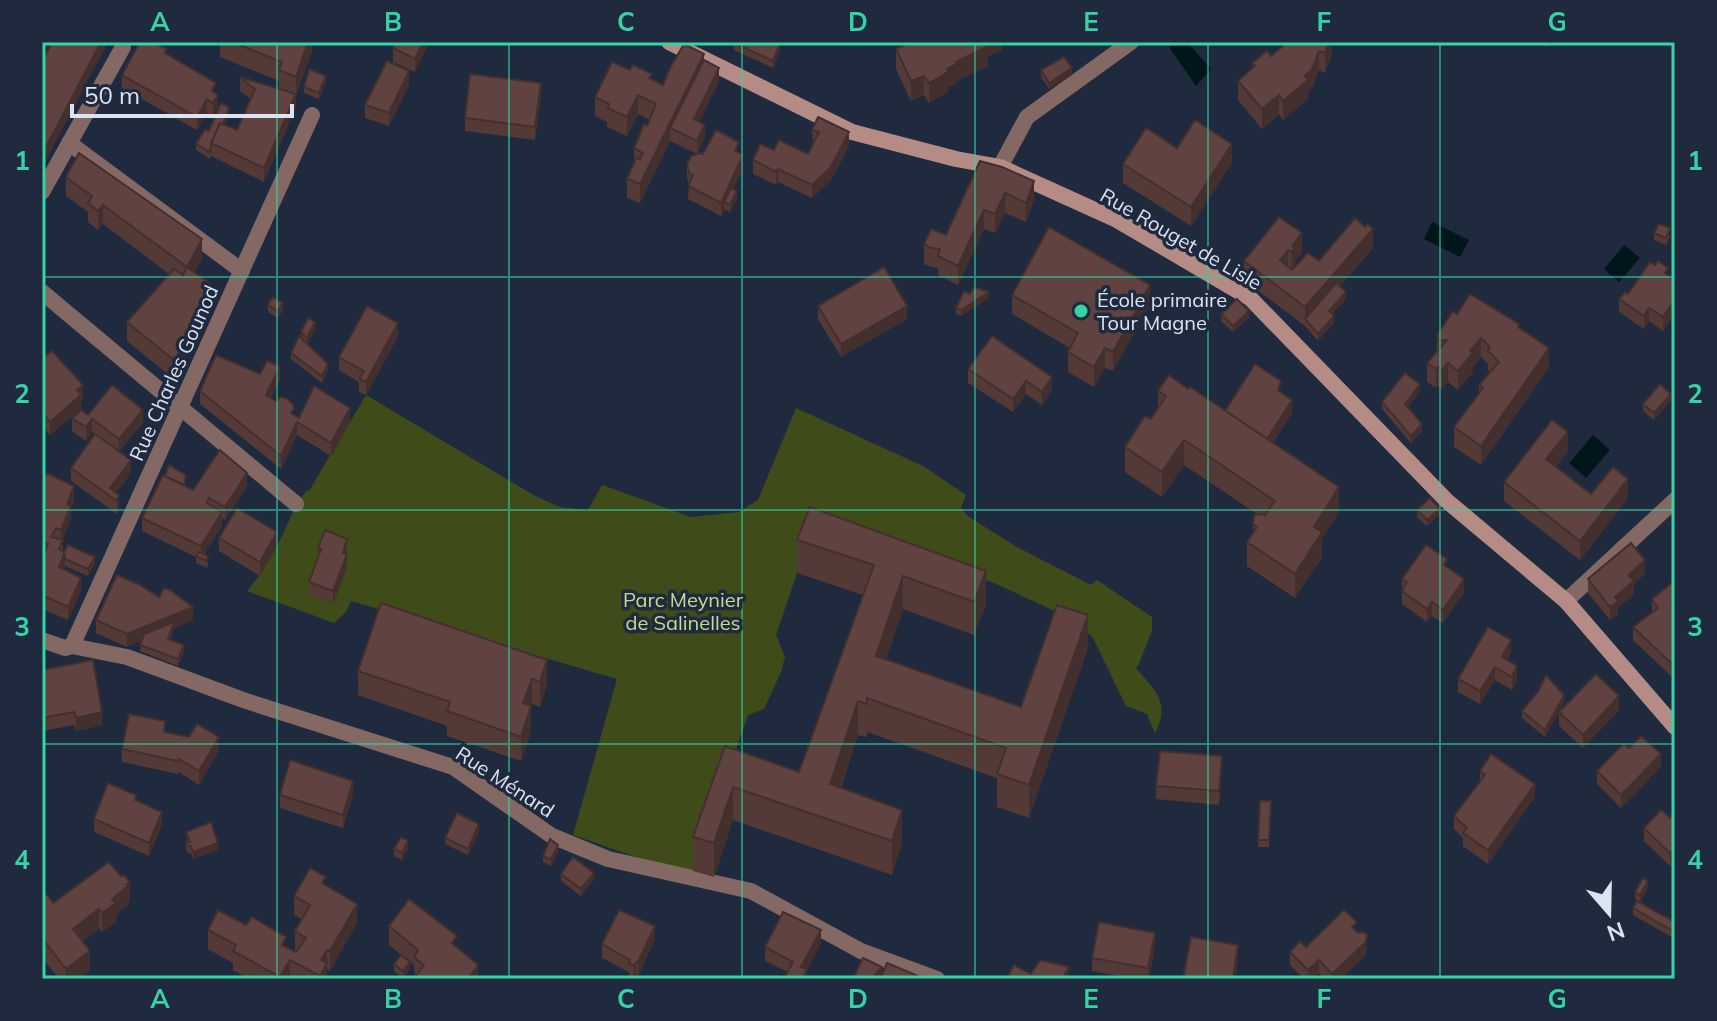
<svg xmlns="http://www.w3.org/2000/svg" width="1717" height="1021" viewBox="0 0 1717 1021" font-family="Mulish,sans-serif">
  <rect width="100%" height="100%" fill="#1f2a3f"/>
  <path fill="#3f4c1a" d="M366,395L537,497L560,507L588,510L602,485L691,517L739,512L758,500L796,408L923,466L966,495L961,508L969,517L1017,547L1091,585L1097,580L1152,617V630L1139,664L1136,668C1155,690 1171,703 1155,733L1147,714L1126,706L1093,638L1074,620L994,583L935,562L810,540L797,573L776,635L785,657L781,672L764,709L748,715L693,871L642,859L573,835L617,679L351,601L346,612L334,623L247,591C260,576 270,560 279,542C288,524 294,507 306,491H309Z"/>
  <g fill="#00161a">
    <path d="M1178,42H1187L1211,69L1196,86L1169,47Z"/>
    <path d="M1432,222L1469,240L1460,257L1424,239Z"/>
    <path d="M1624,245L1640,258L1619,282L1604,269Z"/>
    <path d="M1593,435L1610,450L1586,478L1569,463Z"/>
  </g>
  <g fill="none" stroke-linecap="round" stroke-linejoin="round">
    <g stroke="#836864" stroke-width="16">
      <path d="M69,143L242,271"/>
      <path d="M1000,167L1027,117L1131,42"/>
      <path d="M42,192L123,47"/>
      <path d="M42,292L296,504"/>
      <path d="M1566,601L1675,500"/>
      <path d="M42,640L65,648L72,646L127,657L246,701L453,767L552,836L608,859L751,891L861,951L937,979"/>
      <path d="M72,646L312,115"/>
    </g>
    <path stroke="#b58b85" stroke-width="16" d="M669,42L852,132L956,159L1000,167L1117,220L1250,298L1447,501L1566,601L1675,727"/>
  </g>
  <g fill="#533a37">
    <path d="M52,42H108L42,167V62Z"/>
    <path d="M220,42H312V52L296,95V107L264,182L211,156L210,159L196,150V144L209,131L229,115L225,125L237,130L251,99L240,91V77L279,89V81L220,57Z"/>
    <path d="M396,42H429L415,72L393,62V48Z"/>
    <path d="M1002,42V50L988,56V66L957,81V83L948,87V92L929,103L924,95L911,101L896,69V49Z"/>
    <path d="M1332,42V53L1325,73L1319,70L1312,88L1308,92V99L1283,120L1279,114L1262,129L1238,100V81L1252,68V63L1271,56Z"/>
    <path d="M1537,42H1551L1547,47Z"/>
    <path d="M734,43L780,50L773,68L734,50Z"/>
    <path d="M167,54L216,93L218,108L213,116L207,113L197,130L122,88V75Z"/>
    <path d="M704,60L719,81L699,122L705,138L697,154L670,141L640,203L627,198V179L634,163V148L650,120L638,114L627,136L607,127V122L595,116V97L652,80L663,85Z"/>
    <path d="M1041,70L1072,75L1049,89L1041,77Z"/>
    <path d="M326,83L319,99L304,93V87Z"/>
    <path d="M409,85L389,126L365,118V105Z"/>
    <path d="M541,96L535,140L465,131V118Z"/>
    <path d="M812,130L849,146L831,180L812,198L778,182L776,185L753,174V160L774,150L808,154L813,143Z"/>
    <path d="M1177,148L1232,163L1191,226L1123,183V164Z"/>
    <path d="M739,153L743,169L733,189L737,198L730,212L724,209L721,216L688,199L689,184L687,178V165L703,154Z"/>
    <path d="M1002,167L1034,200L1026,222L1005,213L995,233L984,229L958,285L938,275V268L931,267L924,264V244L946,235Z"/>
    <path d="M66,177L202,259L194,272L210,302L175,380L127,341V322L169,274L103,224L98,230L88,222V212L66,196Z"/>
    <path d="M1279,217L1302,252L1295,261V267L1373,248L1340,286L1346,299L1332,314L1334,323L1318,341L1305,326L1244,280V261Z"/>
    <path d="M1654,233L1670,235L1666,245L1654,240Z"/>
    <path d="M1668,275L1675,280V313L1663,331L1649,321L1644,329L1619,312V299Z"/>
    <path d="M970,294L989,298L961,316L956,314V308Z"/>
    <path d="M1012,295L1150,304L1113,371L1105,368L1094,387L1068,372V352L1070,348L1012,314Z"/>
    <path d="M268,305L283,310L278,318L268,312Z"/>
    <path d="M818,306L907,319L841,357L818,319Z"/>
    <path d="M1221,314L1249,318L1233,332L1221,321Z"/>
    <path d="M1457,314L1519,327L1549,367L1481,465L1454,447V427L1479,394V385L1490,372L1488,370V364L1481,357L1473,368V372L1458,390L1448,382L1442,389L1438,386L1436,388L1427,382V363L1437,351V335Z"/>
    <path d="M315,329L307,344L328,371L322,383L291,359V353L301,338V332Z"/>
    <path d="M398,336L366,395L359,392V382L339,370V357Z"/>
    <path d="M992,336L1052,390L1042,405L1026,394L1013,412L968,383V369Z"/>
    <path d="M46,355L83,398L81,400V408L50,435L42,426V356Z"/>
    <path d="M260,374L280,380L271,398L299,418L350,422L331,456L297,435L281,469L200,404V391Z"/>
    <path d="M1188,389L1225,411L1281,392L1292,413L1273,443L1339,512L1322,538V557L1295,598L1247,566V542L1253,532V524L1257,514L1184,465L1162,497L1125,472V447L1151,419L1158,407V391Z"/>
    <path d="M1420,391L1408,407L1422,431L1411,443L1382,409V402Z"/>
    <path d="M1671,400L1654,420L1643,411V404Z"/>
    <path d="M88,415L143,423L119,451L131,473L116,493L119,508L117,514L71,481V468L95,434L92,432L86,441L72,431V418Z"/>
    <path d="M1568,451L1556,466L1591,494L1628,498L1580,560L1504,501V482Z"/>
    <path d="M42,482L74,500L71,507V519L62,540L63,551L95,563L88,576L65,566L64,569L81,591L68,620L42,609V556L44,555H42Z"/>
    <path d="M186,482L185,486L193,490L247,486L225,520L222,518V526L204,554L208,563L207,568L196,563V557L142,531V518Z"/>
    <path d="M810,507L986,604L974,635L903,609L886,660L1021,707L1088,648L1029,818L997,807V778L867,732V737L858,735L841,788L902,843L892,875L733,820L714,877L693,871V837L725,746L799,772L863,595L797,573V540Z"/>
    <path d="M1417,510L1440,515L1427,526L1417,517Z"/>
    <path d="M219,538L277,545L260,576L219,551Z"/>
    <path d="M318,548L347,552V567L333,604L309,595V582L318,555Z"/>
    <path d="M1447,567L1464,592L1443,623L1432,616L1427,622L1402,604V579Z"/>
    <path d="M1645,573L1634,584V594L1618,608V614L1610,620L1588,593V579Z"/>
    <path d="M1673,582L1671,676L1633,640V627L1652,612V599Z"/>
    <path d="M381,603L547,685L540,707L532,704L531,706V731L521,761L447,736V726L358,695V671Z"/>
    <path d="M96,620H193L174,628L170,640L184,652L178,666L140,651L141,641L127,647L96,633Z"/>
    <path d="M1511,653L1507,660L1517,680L1512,690L1495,680L1480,704L1458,692V679Z"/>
    <path d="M42,670L102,725L76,731L74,725L42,731Z"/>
    <path d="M1564,702L1545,737L1522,718V711Z"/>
    <path d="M1619,710L1583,748L1559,726V712Z"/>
    <path d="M165,732L219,750L199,785L179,772L178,774L122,762V749Z"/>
    <path d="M1629,748L1661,767L1621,808L1597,784V771Z"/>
    <path d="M1222,769L1219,805L1156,799V786Z"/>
    <path d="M1480,771L1535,797L1488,864L1463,846V838L1454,829V816L1480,782Z"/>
    <path d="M353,794L343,828L280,808V795Z"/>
    <path d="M1260,801H1271L1269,847H1258Z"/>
    <path d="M1670,818V866L1644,841V828Z"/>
    <path d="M94,819L162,825L149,856L94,832Z"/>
    <path d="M479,831L468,855L445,844V838Z"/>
    <path d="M186,832L218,850L193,859L191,853H188L186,849V842H187Z"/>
    <path d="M408,848L402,860L394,856V849Z"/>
    <path d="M558,852L551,866L543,862V856Z"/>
    <path d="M561,874L594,879L581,896L561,881Z"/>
    <path d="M326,885L357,923L330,971L327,969V979H249L233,970V963L208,949V930L286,947L296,952L295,950V931L302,919L294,915V896Z"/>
    <path d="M42,888L53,903L130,901L128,903V905L116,915V922L102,932L99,929L83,941L90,970L78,979H59L42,957Z"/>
    <path d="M1648,888L1640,902L1635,899V892Z"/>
    <path d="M1633,908L1675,922V939L1633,915Z"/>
    <path d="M389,926L457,947L478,979L415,977L414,965L389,945Z"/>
    <path d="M1357,932L1367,947L1366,955L1341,979H1324L1319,973L1313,979H1304L1290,965V952Z"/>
    <path d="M655,939L638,976L636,975L634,979L629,976V972L602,958V944Z"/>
    <path d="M821,943L807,970V979L788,972L765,961V947Z"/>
    <path d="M1155,946L1149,979H1135L1092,971V958Z"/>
    <path d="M394,964L410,969L403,978L394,971Z"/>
  </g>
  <g fill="#432f2d">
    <path d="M101,42H108L47,158V145Z"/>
    <path d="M308,42H312V52L296,95V107L264,182V168L296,95V77Z"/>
    <path d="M423,42H429L415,72V59Z"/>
    <path d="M985,42H1002V50L988,56V66L957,81V83L948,87V92L929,103V83L947,69Z"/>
    <path d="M1329,42H1332V53L1325,73V53Z"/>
    <path d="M780,43V50L773,68V61Z"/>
    <path d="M1319,51V70L1312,88L1308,92V99L1283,120V101L1305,76Z"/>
    <path d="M704,54V74L670,128V141L640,203V184Z"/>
    <path d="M719,68V81L694,133V119Z"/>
    <path d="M1072,68V75L1049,89V83Z"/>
    <path d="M409,71V85L389,126V113Z"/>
    <path d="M326,76V83L319,99V93Z"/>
    <path d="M924,76V95L911,101V81Z"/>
    <path d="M541,83V96L535,140V127Z"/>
    <path d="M218,95V108L213,116V103Z"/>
    <path d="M638,95V114L627,136V117Z"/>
    <path d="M1279,95V114L1262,129V109Z"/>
    <path d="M207,99V113L197,130V117Z"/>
    <path d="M229,108V115L216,146L213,144Z"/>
    <path d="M705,125V138L697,154V141Z"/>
    <path d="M849,132V146L831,180L812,198V185Z"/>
    <path d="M1232,144V163L1191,226V207Z"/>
    <path d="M47,151V158L42,167V160Z"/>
    <path d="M743,155V169L726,204L724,202V209L721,216V203Z"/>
    <path d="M778,169V182L776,185V172Z"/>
    <path d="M1034,181V200L1026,222V203Z"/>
    <path d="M737,191V198L730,212V205Z"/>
    <path d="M1005,193V213L995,233V214Z"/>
    <path d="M103,205V224L98,230V211Z"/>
    <path d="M984,210V229L958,285V266Z"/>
    <path d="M1373,229V248L1308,322L1305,319V326V307Z"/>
    <path d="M1302,233V252L1295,261V267L1291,271L1292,246Z"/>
    <path d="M202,239V259L187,287V267Z"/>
    <path d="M1288,250V270L1280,260Z"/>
    <path d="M210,283V302L175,380V361Z"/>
    <path d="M1150,285V304L1113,371V352Z"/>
    <path d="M989,292V298L961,316V310Z"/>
    <path d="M1346,292V299L1329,318V311Z"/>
    <path d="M1675,300V313L1663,331V317Z"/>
    <path d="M283,303V310L278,318V311Z"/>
    <path d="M907,306V319L841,357V344Z"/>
    <path d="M1649,308V321L1644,329V316Z"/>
    <path d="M1249,311V318L1233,332V326Z"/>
    <path d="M1334,316V323L1318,341V334Z"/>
    <path d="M315,322V329L307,345V338Z"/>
    <path d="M398,323V336L366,395V382Z"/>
    <path d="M1481,338V357L1473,368V372L1458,390V371L1470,351Z"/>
    <path d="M1105,348V368L1094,387V367Z"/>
    <path d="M1549,348V367L1481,465V446Z"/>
    <path d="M1448,363V382L1442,389V370Z"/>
    <path d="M328,364V371L322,383V376Z"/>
    <path d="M280,366V380L266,408V395Z"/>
    <path d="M1438,367V386L1436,388V369Z"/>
    <path d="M1052,377V390L1042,405V392Z"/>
    <path d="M1026,381V394L1013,412V399Z"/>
    <path d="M1420,384V391L1405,411V404Z"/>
    <path d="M83,385V398L81,400V408L50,435V422L77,390Z"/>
    <path d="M1671,394V400L1654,420V413Z"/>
    <path d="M1292,400V413L1265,455V442Z"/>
    <path d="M350,408V422L331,456V443Z"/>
    <path d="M143,410V423L119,452V439Z"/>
    <path d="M92,419V432L86,441V427Z"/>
    <path d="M297,422V435L281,469V456Z"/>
    <path d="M1422,424V431L1411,443V436Z"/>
    <path d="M1568,432V451L1546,478V459Z"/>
    <path d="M1184,440V465L1162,497V472Z"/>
    <path d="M131,460V473L113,498L110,488Z"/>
    <path d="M247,473V486L225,520V507Z"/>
    <path d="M1628,479V498L1580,560V541Z"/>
    <path d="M74,486V500L71,507V519L61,543V530L67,504Z"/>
    <path d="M1339,487V512L1322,538V557L1295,598V574L1314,527Z"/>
    <path d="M119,495V508L117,514V501Z"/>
    <path d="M1440,509V515L1427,526V520Z"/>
    <path d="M222,512V526L201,559V546Z"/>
    <path d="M277,532V545L260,576V562Z"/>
    <path d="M347,539V552L344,560L347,554V567L333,604V591Z"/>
    <path d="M65,552V566L59,580V567Z"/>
    <path d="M95,557V563L88,576V569Z"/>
    <path d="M1645,560V573L1634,584V594L1618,608V614L1610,620V607L1615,597L1629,575Z"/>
    <path d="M986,571V604L974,635V602Z"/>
    <path d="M903,576V609L876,690V656Z"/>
    <path d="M81,578V591L68,620V607Z"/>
    <path d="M1464,579V592L1443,623V610Z"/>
    <path d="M1432,602V616L1427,622V609Z"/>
    <path d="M193,607V620L174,628L168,646V639L171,629L127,647V634Z"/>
    <path d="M1088,615V648L1029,818V785Z"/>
    <path d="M1511,640V653L1502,670V657Z"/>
    <path d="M184,645V652L178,666V659Z"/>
    <path d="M547,660V685L540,707V682Z"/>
    <path d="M1675,660V673L1671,676V663Z"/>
    <path d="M1517,666V680L1512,690V677Z"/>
    <path d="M1495,667V680L1480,704V691Z"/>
    <path d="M532,679V704L523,728V703Z"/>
    <path d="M1564,695V702L1545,737V730Z"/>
    <path d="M1619,696V710L1583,748V735Z"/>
    <path d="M858,701V735L830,818V784Z"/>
    <path d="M531,706V731L521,761V737Z"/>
    <path d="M102,712V725L76,731V718Z"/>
    <path d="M219,737V750L199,785V771Z"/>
    <path d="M1661,754V767L1621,808V795Z"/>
    <path d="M353,781V794L343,828V815Z"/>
    <path d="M1535,784V797L1488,864V850Z"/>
    <path d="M733,787V820L714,877V843Z"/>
    <path d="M902,810V843L892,875V841Z"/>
    <path d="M162,812V825L149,856V843Z"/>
    <path d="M479,824V831L468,855V849Z"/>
    <path d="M408,841V848L402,860V853Z"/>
    <path d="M218,843V850L193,859V852Z"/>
    <path d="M558,845V852L551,866V860Z"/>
    <path d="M1675,848V861L1670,866V853Z"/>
    <path d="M594,873V879L581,896V889Z"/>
    <path d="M1648,881V888L1640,902V895Z"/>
    <path d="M130,882V901L128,903V905L116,915V922L102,932V913L112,899Z"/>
    <path d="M357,904V923L330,971V951Z"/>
    <path d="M99,909V929L73,948V929Z"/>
    <path d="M655,926V939L638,976V962Z"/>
    <path d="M821,930V943L807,970V979H801V967Z"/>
    <path d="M1155,933V946L1148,979V968Z"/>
    <path d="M1367,934L1366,955L1341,979H1332V974Z"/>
    <path d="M1238,945V959L1235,979H1233Z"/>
    <path d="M327,950V979H320L321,960Z"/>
    <path d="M90,951V970L78,979H66V969Z"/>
    <path d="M290,960V979H280V977Z"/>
    <path d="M1319,960V973L1313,979H1308V970Z"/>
    <path d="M410,962V969L403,978V971Z"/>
    <path d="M636,962V975L634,979V966Z"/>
    <path d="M478,965V979H468Z"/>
    <path d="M882,967V974L877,979H872Z"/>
    <path d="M1069,967V973L1066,979H1062Z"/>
  </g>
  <g fill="#604340" stroke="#432f2d" stroke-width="2">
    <path d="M52,42H101L47,145L42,142V62Z"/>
    <path d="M140,42H152L167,49L165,53L216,83L212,91L218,95L213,103L207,99L197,117L122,75Z"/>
    <path d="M232,42H308L296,77L279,70L282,62Z"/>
    <path d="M396,42H423L415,59L393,48Z"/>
    <path d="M734,42H778L780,43L773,61L734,43Z"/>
    <path d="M911,42H986L988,46L956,62L957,64L947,69L948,72L929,83L924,76L911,81L896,49Z"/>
    <path d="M1284,42H1329L1325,53L1319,51L1312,69L1305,76L1308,80L1283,101L1279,95L1262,109L1238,81L1255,66L1252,63L1267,51L1271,56L1283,46Z"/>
    <path d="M684,44L704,54L640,184L627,179L636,158L640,159L643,153L634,148L644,124L647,126L656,104L638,95L627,117L607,108L609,104L595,97L612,62L630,70L633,65L652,74L649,78L663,85L670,68Z"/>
    <path d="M1064,57L1072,68L1049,83L1041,70Z"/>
    <path d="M704,60L719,68L694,119L705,125L697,141L670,128Z"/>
    <path d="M387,61L409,71L389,113L365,105Z"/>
    <path d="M309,69L326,76L319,93L304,87Z"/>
    <path d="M470,74L541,83L535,127L465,118Z"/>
    <path d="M240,77L296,94L264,168L211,143L220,123L237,130L255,89Z"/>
    <path d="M221,103L229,108L223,124L220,123L211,143L210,152L196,144L205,129L209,131Z"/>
    <path d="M818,117L849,132L831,167L812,185L778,169L776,172L753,160L760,144L774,150L779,140L808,154L819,132L812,130Z"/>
    <path d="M1195,120L1232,144L1191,207L1123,164L1146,128L1177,148Z"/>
    <path d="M716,130L739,142L735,151L743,155L721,203L688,186L693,175L690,174L687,165L691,156L701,153L703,154Z"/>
    <path d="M42,148L47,151L42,160Z"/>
    <path d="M79,153L202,239L187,267L210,283L175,361L127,322L174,269L183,275L187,267L103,205L98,211L88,203L92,196L66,177Z"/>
    <path d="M980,161L1002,167L1034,181L1026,203L1005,193L995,214L984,210L958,266L938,256L940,249L931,248L924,244L931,229L946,235Z"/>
    <path d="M731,188L737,191L730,205L724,202Z"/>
    <path d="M1279,217L1302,233L1292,246L1295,248L1291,252L1288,250L1280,260L1292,270L1308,253L1319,261L1355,218L1365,227L1368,224L1373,229L1305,307L1244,261Z"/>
    <path d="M1659,224L1670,228L1666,238L1654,233Z"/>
    <path d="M1049,227L1150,285L1113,352L1105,348L1094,367L1068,352L1078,333L1012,295Z"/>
    <path d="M1658,261L1668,268L1665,273L1675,280V300L1663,317L1649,308L1644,316L1619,299L1625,292L1628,294L1650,262L1655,265Z"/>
    <path d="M884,267L907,306L841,344L818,306Z"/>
    <path d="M1336,283L1346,292L1329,311L1334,316L1318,334L1305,319Z"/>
    <path d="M974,287L989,292L961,310L956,308L964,291L970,294Z"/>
    <path d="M1470,294L1519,324L1518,327L1549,348L1481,446L1454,427L1483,388L1479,385L1499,362L1488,351L1490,347L1481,338L1470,351L1473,353L1458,371L1448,363L1442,370L1438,367L1436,369L1427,363L1447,340L1439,341L1437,335L1453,311L1457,314Z"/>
    <path d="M273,297L283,303L278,311L268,305Z"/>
    <path d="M1237,299L1249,311L1233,326L1221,314Z"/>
    <path d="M367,306L398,323L366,382L359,379L364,371L339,357Z"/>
    <path d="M308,318L315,322L307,338L301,332Z"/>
    <path d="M299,336L328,364L322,376L291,353Z"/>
    <path d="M992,336L1052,377L1042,392L1026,381L1013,399L968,369Z"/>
    <path d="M52,351L83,385L77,390L81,395L50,422L42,412V356L44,354L46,355Z"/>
    <path d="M216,355L260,374L267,361L280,366L266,395L276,401L280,397L286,398L293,404L294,409L291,413L299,418L314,386L350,408L331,443L297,422L281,456L200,391Z"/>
    <path d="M1255,364L1281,381L1278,390L1292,400L1267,439L1225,411Z"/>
    <path d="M1405,373L1420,384L1405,404L1422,424L1411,436L1382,402Z"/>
    <path d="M1169,375L1188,389L1190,387L1339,487L1314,527L1322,532L1295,574L1247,542L1257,527L1253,524L1254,515L1257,514L1265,515L1275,501L1184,440L1162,472L1125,447L1145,416L1151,419L1166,396L1158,391Z"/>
    <path d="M1660,384L1671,394L1654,413L1643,404Z"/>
    <path d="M112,385L143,410L119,439L92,419L86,427L72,418L81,410L88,415Z"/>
    <path d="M1552,420L1568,432L1546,459L1591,494L1613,467L1628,479L1580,541L1504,482Z"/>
    <path d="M95,434L131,460L110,488L119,495L117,501L71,468Z"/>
    <path d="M220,450L247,473L225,507L209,498L207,503L222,512L201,546L142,518L163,475L193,490Z"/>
    <path d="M169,465L186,475L184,485L165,476Z"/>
    <path d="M46,473L74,486L67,504L71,506L61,530L56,528L51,537L63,540L59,549L65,552L59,567L81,578L68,607L42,595V556L43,557L48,544L42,541V482Z"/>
    <path d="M1430,498L1440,509L1427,520L1417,510Z"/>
    <path d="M810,507L986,571L974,602L903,576L876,656L1021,707L1057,605L1088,615L1029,785L997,774L1006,748L867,698V704L858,701L830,784L902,810L892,841L733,787L714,843L693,837L725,746L799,772L874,565L797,540Z"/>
    <path d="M237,508L277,532L260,562L219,538Z"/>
    <path d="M325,530L347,539L343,553L347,554L333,591L309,582L321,549L318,548Z"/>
    <path d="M1631,543L1645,560L1629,575L1634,581L1615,597L1618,601L1610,607L1588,579Z"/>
    <path d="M68,545L95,557L88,569L65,559L64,552Z"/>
    <path d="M1426,545L1447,559L1444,565L1464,579L1443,610L1432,602L1427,609L1402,591L1407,582L1402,579Z"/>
    <path d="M199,552L208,556L207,561L196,556Z"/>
    <path d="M117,575L140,585L159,597L164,588L170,590L193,607L127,634L96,620Z"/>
    <path d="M1673,582L1675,584V602L1672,604L1675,608V660L1671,663L1633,627L1658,608L1652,599Z"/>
    <path d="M381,603L547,660L540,682L532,679L523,703L531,706L521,737L447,711L450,702L358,671Z"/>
    <path d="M174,622L168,639L184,645L178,659L140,645L144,634Z"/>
    <path d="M1488,627L1511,640L1502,657L1517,666L1512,677L1495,667L1480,691L1458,679Z"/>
    <path d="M93,660L102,712L76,718L74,712L42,718V670Z"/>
    <path d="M1596,674L1619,696L1583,735L1559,712Z"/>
    <path d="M1546,675L1564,695L1545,730L1522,711L1538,692Z"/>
    <path d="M129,714L165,721L164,732L189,737L197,724L219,737L199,771L179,759L178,761L122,749Z"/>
    <path d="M1641,736L1661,754L1621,795L1597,771L1624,743L1629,748Z"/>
    <path d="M1160,751L1222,756L1219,791L1156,786Z"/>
    <path d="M1491,754L1535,784L1488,850L1463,833L1467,828L1454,816L1485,775L1480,771Z"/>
    <path d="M290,760L353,781L343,815L280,795Z"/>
    <path d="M108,783L136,795L135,800L162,812L149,843L94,819Z"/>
    <path d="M1260,801H1271L1269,840H1258Z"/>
    <path d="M1661,810L1670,818L1675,813V848L1670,853L1644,828Z"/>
    <path d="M457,813L479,824L468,849L445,838Z"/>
    <path d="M211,822L218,843L193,852L191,846H188L186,842H190L186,832Z"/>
    <path d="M401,837L408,841L402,853L394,849Z"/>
    <path d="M550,839L558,845L551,860L543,856Z"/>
    <path d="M573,857L594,873L581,889L561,874Z"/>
    <path d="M109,862L121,876L124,875L130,882L127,884L128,886L112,899L116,903L102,913L99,909L73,929L90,951L66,969L42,938V888L53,903Z"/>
    <path d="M310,868L326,877L322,883L357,904L330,951L327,950L321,960L327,963L320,976L290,960L280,977L233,951L236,945L208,930L218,910L246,925L252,917L286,937L282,945L296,952L306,938L295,931L310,905L294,896Z"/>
    <path d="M1643,878L1648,881L1640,895L1635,892Z"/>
    <path d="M409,899L457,936L452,943L478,965L468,979H414L424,965L414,957L418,950L389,926Z"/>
    <path d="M1637,901L1675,922V932L1633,908Z"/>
    <path d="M619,910L655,926L638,962H636L634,966L629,963L630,960L602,944Z"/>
    <path d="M1344,910L1357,922L1352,927L1358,933L1363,932L1367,934L1366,942L1332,974L1319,960L1308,970L1290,952L1300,941L1306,947Z"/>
    <path d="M783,912L821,930L801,967L807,969L802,979H784L793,962L765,947Z"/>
    <path d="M1099,922L1155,933L1148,968L1092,958Z"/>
    <path d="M1191,937L1238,945L1233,979H1183Z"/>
    <path d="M401,955L410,962L403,971L394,964Z"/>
    <path d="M863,958L882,967L872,979H853Z"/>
    <path d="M1040,960L1069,967L1062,979H1014L1008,976L1014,965L1031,974Z"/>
    <path d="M887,963L925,979H880Z"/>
  </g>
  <path fill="none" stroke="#35d4a7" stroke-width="2" stroke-opacity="0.55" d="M277,42V979M509,42V979M742,42V979M975,42V979M1208,42V979M1440,42V979M42,277H1675M42,510H1675M42,744H1675"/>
  <circle fill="#35d4a7" stroke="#1f2a3f" stroke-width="3" cx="1081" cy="311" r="8"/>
  <g text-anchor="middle" stroke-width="7" stroke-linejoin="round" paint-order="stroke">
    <g font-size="20" fill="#dce3f1" stroke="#1f2a3f">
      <text transform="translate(1181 239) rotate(30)" y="7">Rue Rouget de Lisle</text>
      <text transform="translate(174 373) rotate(-66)" y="7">Rue Charles Gounod</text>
      <text transform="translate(505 782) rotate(33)" y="7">Rue Ménard</text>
    </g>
    <g font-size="20" fill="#dce3f1" stroke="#1f2a3f" text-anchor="start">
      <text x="1097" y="307">École primaire<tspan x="1097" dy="23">Tour Magne</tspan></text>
    </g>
    <g font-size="20" fill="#c4dd8c" stroke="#1f2a3f">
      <text x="683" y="607">Parc Meynier<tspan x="683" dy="23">de Salinelles</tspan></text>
    </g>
  </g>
  <rect width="1717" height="1021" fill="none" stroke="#1f2a3f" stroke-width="88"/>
  <g transform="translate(1609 913) rotate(160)" stroke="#1f2a3f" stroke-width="6" paint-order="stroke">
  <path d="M0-6L14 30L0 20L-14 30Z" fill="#dce3f1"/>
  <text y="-12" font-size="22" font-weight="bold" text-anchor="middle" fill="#dce3f1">N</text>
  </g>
  <path d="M72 104v12h220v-12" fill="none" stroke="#dce3f1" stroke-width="4"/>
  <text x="84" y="104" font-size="24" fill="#dce3f1" stroke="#1f2a3f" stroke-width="6" paint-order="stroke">50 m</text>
  <rect x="44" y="44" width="1629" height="933" fill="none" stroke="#35d4a7" stroke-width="3"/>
  <g font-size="26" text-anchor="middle" font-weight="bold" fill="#35d4a7">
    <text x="160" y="31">A</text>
    <text x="393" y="31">B</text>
    <text x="626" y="31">C</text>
    <text x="858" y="31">D</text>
    <text x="1091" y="31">E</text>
    <text x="1324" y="31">F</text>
    <text x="1557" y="31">G</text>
    <text x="22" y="170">1</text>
    <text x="1695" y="170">1</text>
    <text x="22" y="403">2</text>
    <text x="1695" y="403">2</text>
    <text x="22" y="636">3</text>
    <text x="1695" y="636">3</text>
    <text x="22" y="869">4</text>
    <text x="1695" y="869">4</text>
    <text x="160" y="1008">A</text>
    <text x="393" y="1008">B</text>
    <text x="626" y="1008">C</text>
    <text x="858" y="1008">D</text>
    <text x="1091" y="1008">E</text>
    <text x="1324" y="1008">F</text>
    <text x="1557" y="1008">G</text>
  </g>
</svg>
